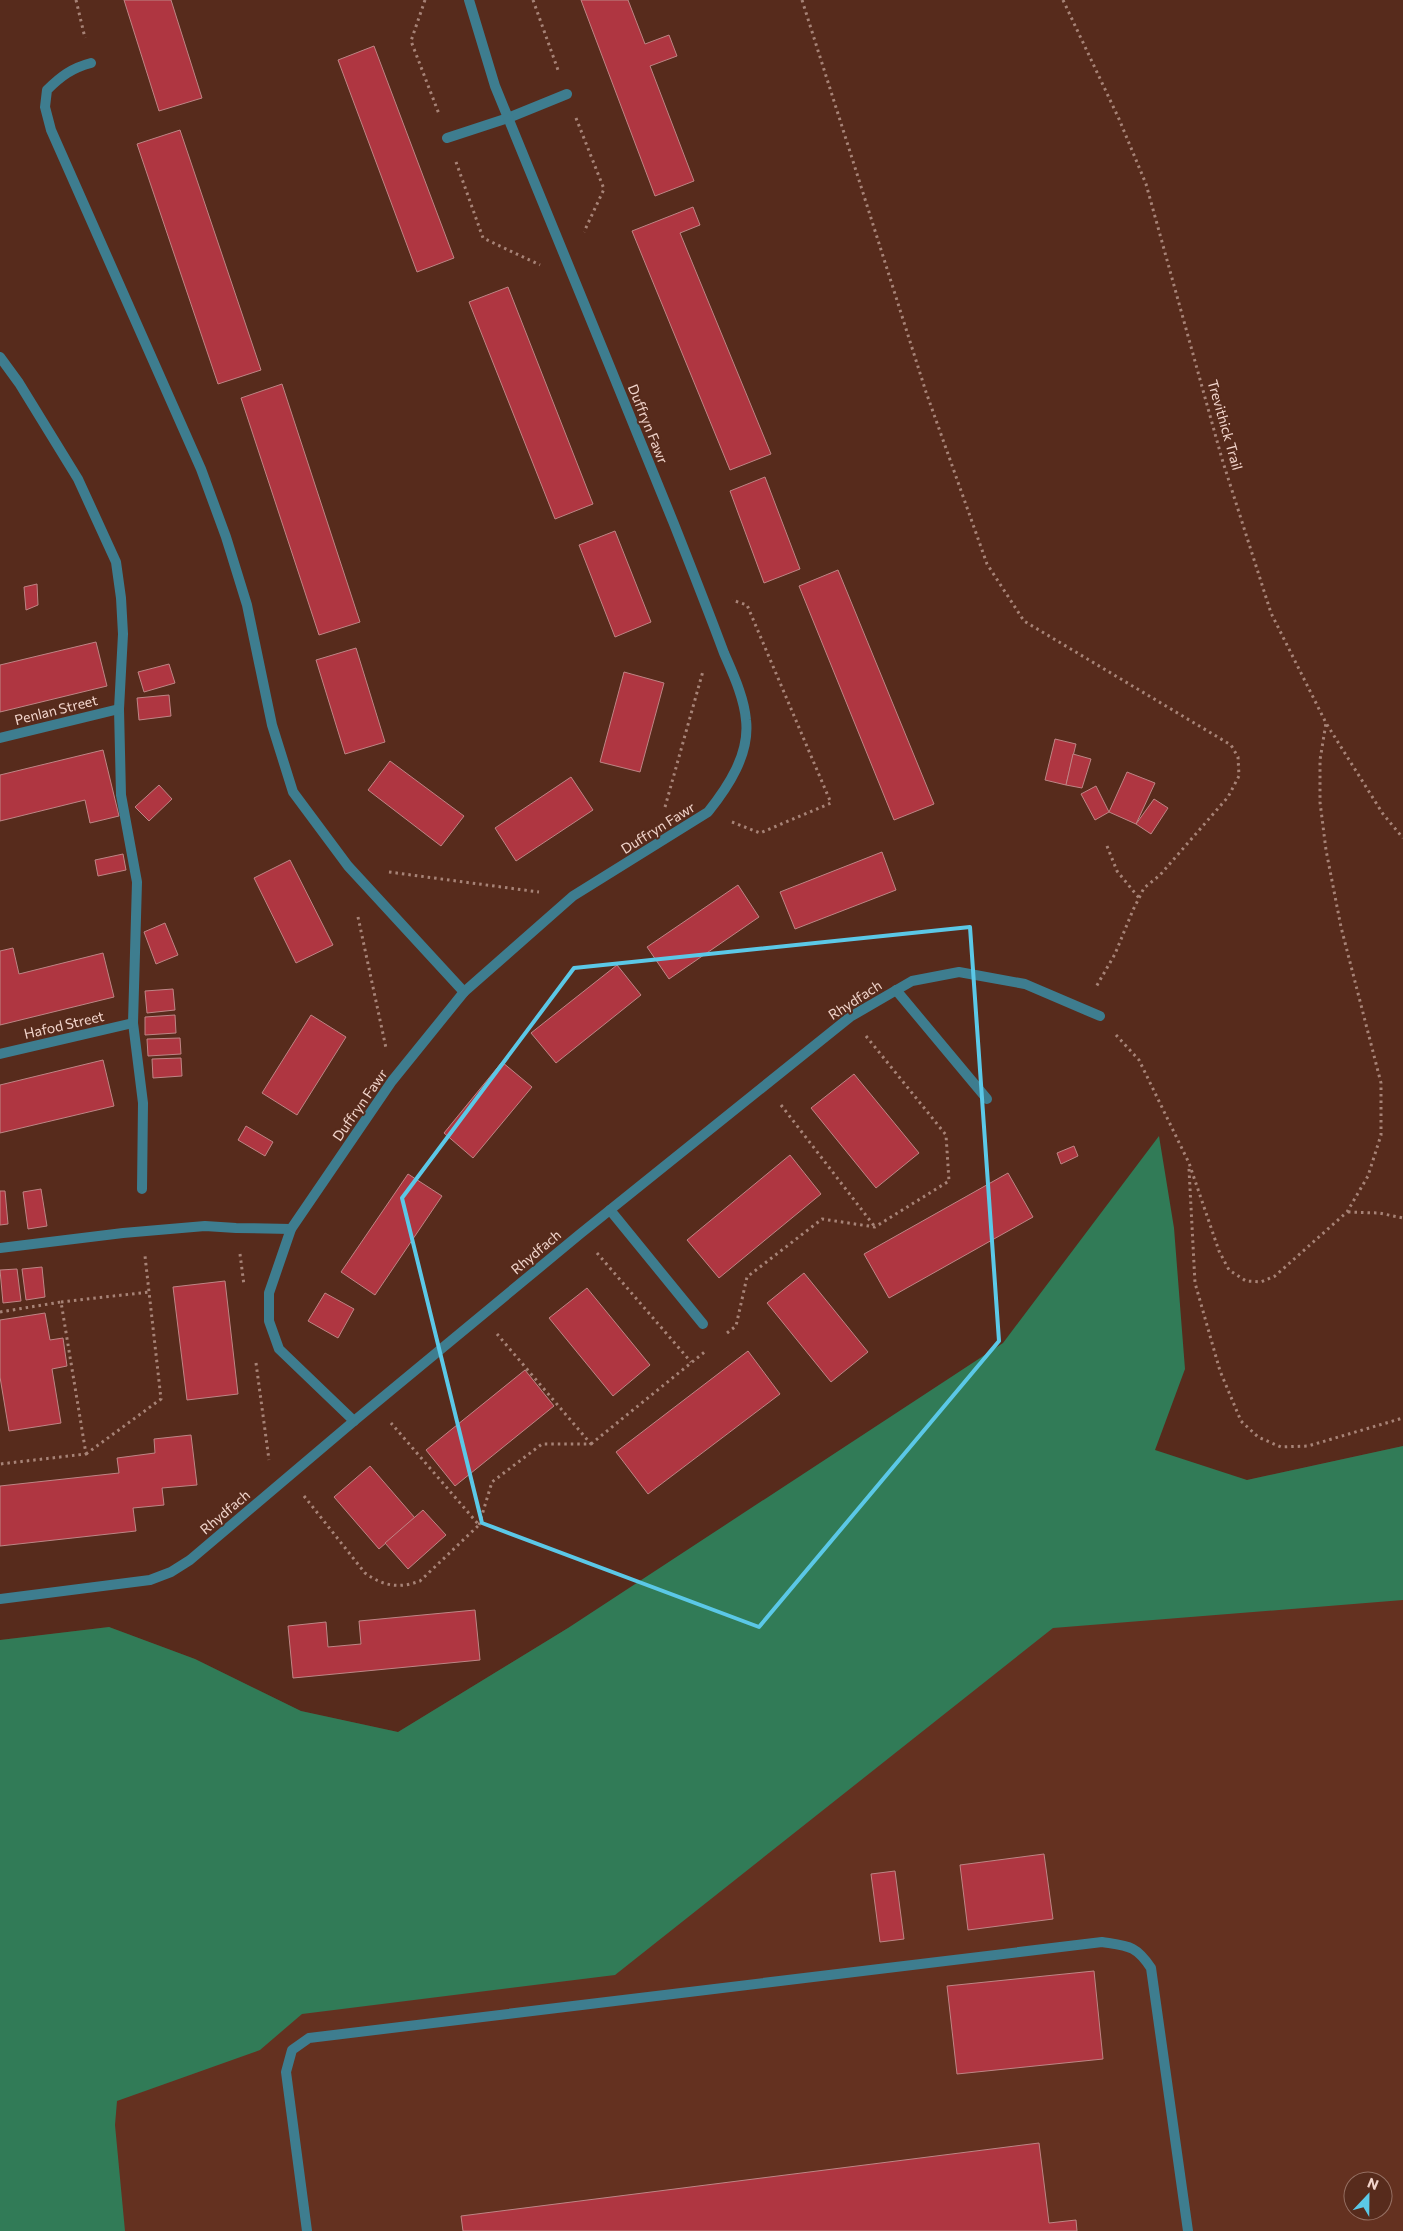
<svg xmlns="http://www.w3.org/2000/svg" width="1403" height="2231" viewBox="0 0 1403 2231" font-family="Commissioner,sans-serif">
  <rect width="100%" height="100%" fill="#572b1c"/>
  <path fill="#643120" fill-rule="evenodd" d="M1403,1446V2231H0V1640L109,1627L195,1659L301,1711L398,1732L568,1628ZM1353,2181H1383V2211H1353Z"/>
  <path fill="#317b57" d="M1159,1136L1174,1228L1185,1369L1155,1450L1247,1480L1403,1446V1600L1053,1628L615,1975L302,2014L260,2050L117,2101L115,2125L125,2231H0V1640L109,1627L195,1659L301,1711L398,1732L568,1628L1003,1343Z"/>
  <g fill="#af3641" stroke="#be8585">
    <path d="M124,0H171L202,98L159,111Z"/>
    <path d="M581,0H628L645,44L669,35L677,56L650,66L694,181L655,196Z"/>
    <path d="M374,46L454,258L417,272L338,60Z"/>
    <path d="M180,130L261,370L218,384L137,144Z"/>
    <path d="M693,207L700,225L680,233L771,454L730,470L632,231Z"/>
    <path d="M508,287L593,504L555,519L469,302Z"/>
    <path d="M282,384L360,622L319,635L241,398Z"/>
    <path d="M765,477L800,569L764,583L730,491Z"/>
    <path d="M615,531L651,622L615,637L579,545Z"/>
    <path d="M838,570L934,804L894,820L799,586Z"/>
    <path d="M37,584L38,605L26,610L24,587Z"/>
    <path d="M96,642L107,686L0,712V665Z"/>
    <path d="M356,648L385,742L345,754L316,660Z"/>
    <path d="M169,664L175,683L144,692L138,672Z"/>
    <path d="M624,672L664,683L640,772L600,762Z"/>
    <path d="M169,695L171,716L139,720L137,698Z"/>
    <path d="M1055,739L1076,744L1066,785L1045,780Z"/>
    <path d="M103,750L119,816L90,823L85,800L0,821V775Z"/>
    <path d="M1073,754L1091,759L1082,788L1066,785Z"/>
    <path d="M390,761L464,816L441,846L368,790Z"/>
    <path d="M1127,772L1155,783L1136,824L1109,812Z"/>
    <path d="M571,777L593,810L516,861L495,828Z"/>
    <path d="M159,785L172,799L149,821L135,807Z"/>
    <path d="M1096,786L1109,812L1095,820L1081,794Z"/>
    <path d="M1154,799L1168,808L1151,834L1136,824Z"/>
    <path d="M882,852L896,890L795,929L780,892Z"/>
    <path d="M123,854L126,870L98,876L95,860Z"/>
    <path d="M290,860L333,945L296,963L254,878Z"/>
    <path d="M738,885L759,917L669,979L647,947Z"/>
    <path d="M165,923L178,955L156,964L144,932Z"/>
    <path d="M13,948L19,974L103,953L114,997L0,1025V951Z"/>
    <path d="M617,965L641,995L556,1063L531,1033Z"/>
    <path d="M173,989L175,1010L147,1013L145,991Z"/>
    <path d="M175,1015L176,1033L145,1035V1017Z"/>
    <path d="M311,1015L346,1037L297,1115L262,1093Z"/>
    <path d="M180,1038L181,1054L148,1056L147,1039Z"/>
    <path d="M181,1058L182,1076L153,1078L152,1059Z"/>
    <path d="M103,1060L114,1106L0,1133V1085Z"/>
    <path d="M502,1062L532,1087L473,1158L444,1133Z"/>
    <path d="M854,1074L919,1153L876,1188L811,1108Z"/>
    <path d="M246,1126L273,1142L265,1156L238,1140Z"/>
    <path d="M1074,1146L1078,1156L1061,1164L1057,1153Z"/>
    <path d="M790,1155L821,1194L719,1278L687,1240Z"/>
    <path d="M1008,1173L1033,1217L889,1298L864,1254Z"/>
    <path d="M408,1174L442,1196L375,1295L341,1272Z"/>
    <path d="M41,1189L47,1226L28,1229L23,1192Z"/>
    <path d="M0,1191H5L8,1224L0,1225Z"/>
    <path d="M42,1267L45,1297L26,1300L22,1269Z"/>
    <path d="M17,1269L21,1301L3,1303L0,1270Z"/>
    <path d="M804,1273L868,1352L831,1382L767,1303Z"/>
    <path d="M225,1281L238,1394L187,1400L173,1287Z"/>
    <path d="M587,1288L650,1365L613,1396L549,1318Z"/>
    <path d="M325,1293L354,1309L338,1338L308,1321Z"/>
    <path d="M45,1313L50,1340L63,1338L67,1366L52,1369L61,1423L9,1431L0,1377V1320Z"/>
    <path d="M748,1351L780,1394L648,1494L616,1452Z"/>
    <path d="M525,1370L554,1406L455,1486L426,1450Z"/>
    <path d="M191,1435L197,1485L162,1488L164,1505L133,1508L136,1531L0,1546V1486L119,1473L117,1458L155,1453L154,1439Z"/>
    <path d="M370,1466L415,1518L379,1549L334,1497Z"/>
    <path d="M423,1510L446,1535L408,1569L385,1543Z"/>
    <path d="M475,1610L480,1660L293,1678L288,1626L326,1622L328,1647L361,1644L359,1621Z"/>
    <path d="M1044,1854L1053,1919L968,1930L960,1865Z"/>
    <path d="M895,1871L904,1939L880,1942L871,1874Z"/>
    <path d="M1094,1971L1103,2059L957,2074L947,1986Z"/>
    <path d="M1039,2143L1049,2223L1076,2220L1077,2231H463L461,2216Z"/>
  </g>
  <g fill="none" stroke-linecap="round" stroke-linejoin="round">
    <g stroke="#a78377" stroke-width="3" stroke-dasharray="2.5 4" stroke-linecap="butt">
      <path d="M76,0L85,38"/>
      <path d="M425,0L411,41L439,114"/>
      <path d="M533,0L558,70"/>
      <path d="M802,0L926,392L987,564L1024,621L1231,745L1238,757L1239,776L1228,797L1160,875L1144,888L1133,910L1115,954L1096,987"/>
      <path d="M1063,0L1119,119L1146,184L1222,459L1271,613L1326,723L1383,814L1403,838"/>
      <path d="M576,118L604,189L584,232"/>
      <path d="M456,162L483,238L540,265"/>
      <path d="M665,807L703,671"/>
      <path d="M732,822L760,833L831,803L747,605L732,600"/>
      <path d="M1107,846L1117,871L1139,898"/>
      <path d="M389,872L539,892"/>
      <path d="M358,917L386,1048"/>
      <path d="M1116,1035L1139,1060L1189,1163L1219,1251L1229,1270L1246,1281L1261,1282L1275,1276L1347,1212L1368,1176L1381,1135V1083L1341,927L1326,850L1320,802V760L1326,723"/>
      <path d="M781,1105L875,1227"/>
      <path d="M1189,1169L1195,1283L1220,1371L1241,1421L1258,1437L1281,1447L1308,1446L1403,1418"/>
      <path d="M1348,1212L1379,1213L1403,1218"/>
      <path d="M597,1253L691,1362"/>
      <path d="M240,1254L244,1285"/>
      <path d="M61,1302L149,1292"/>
      <path d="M0,1312L61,1302L86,1454L0,1464"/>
      <path d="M727,1333L736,1326L747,1277L822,1219L875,1227L949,1181L946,1135L866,1036"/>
      <path d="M256,1363L269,1460"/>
      <path d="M591,1444L707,1350"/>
      <path d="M86,1454L161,1399L145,1256"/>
      <path d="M304,1496L365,1573C383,1586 399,1589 420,1581L479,1525L391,1423"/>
      <path d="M479,1525L492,1482L542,1444H591L497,1334"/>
    </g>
    <path stroke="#3e7d8f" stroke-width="10" d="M307,2231L286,2072L292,2050L309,2038L1102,1942C1128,1946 1136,1945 1151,1968L1188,2231"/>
    <g stroke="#3e7d8f" stroke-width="10">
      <path d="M91,63C72,68 61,76 47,90L45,107L51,130L201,469L226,537L247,605L272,725L293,792L348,866L464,992"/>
      <path d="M447,138L508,118L567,94"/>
      <path d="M0,357L19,383L78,479L116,562L121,598L123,634L119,709L121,795L137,882L133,1023L143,1103L142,1189"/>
      <path d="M0,738L119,709"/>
      <path d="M896,990L987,1099"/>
      <path d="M0,1054L133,1023"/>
      <path d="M610,1210L703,1324"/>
      <path d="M0,1248L123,1233L205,1226L236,1228L291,1229"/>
      <path d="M354,1421L279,1349L269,1321V1293L291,1229L392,1081L464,992L573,896L708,812C728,787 750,754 746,720C744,697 733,674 724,653C708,610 691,567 674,524C614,378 556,232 495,86L469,0"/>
      <path d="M0,1599L150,1580L171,1572L190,1560L354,1421L580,1234L850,1017L912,981L959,972L1025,984L1100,1016"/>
    </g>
  </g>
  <path fill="none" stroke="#5bc8e7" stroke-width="4" stroke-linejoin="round" d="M970,927L999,1341L759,1627L482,1523L402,1198L574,968Z"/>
  <g text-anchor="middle" stroke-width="4" stroke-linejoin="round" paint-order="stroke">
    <g font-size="14" fill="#f2d5cc" stroke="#572b1c">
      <text transform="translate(648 424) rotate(68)" y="5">Duffryn Fawr</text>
      <text transform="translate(1225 425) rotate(74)" y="5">Trevithick Trail</text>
      <text transform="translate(56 710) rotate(-14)" y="5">Penlan Street</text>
      <text transform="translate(658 828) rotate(-32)" y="5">Duffryn Fawr</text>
      <text transform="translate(855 1000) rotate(-33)" y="5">Rhydfach</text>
      <text transform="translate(64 1025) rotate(-13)" y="5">Hafod Street</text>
      <text transform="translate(360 1105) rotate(-55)" y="5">Duffryn Fawr</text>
      <text transform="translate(536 1252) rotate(-40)" y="5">Rhydfach</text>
      <text transform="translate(225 1512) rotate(-40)" y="5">Rhydfach</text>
    </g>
  </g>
  <g transform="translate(1368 2196) rotate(22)"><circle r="24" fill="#572b1c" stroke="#956f62"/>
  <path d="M0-4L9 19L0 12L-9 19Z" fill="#5bc8e7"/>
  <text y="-8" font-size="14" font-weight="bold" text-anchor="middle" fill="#f2d5cc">N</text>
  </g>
</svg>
